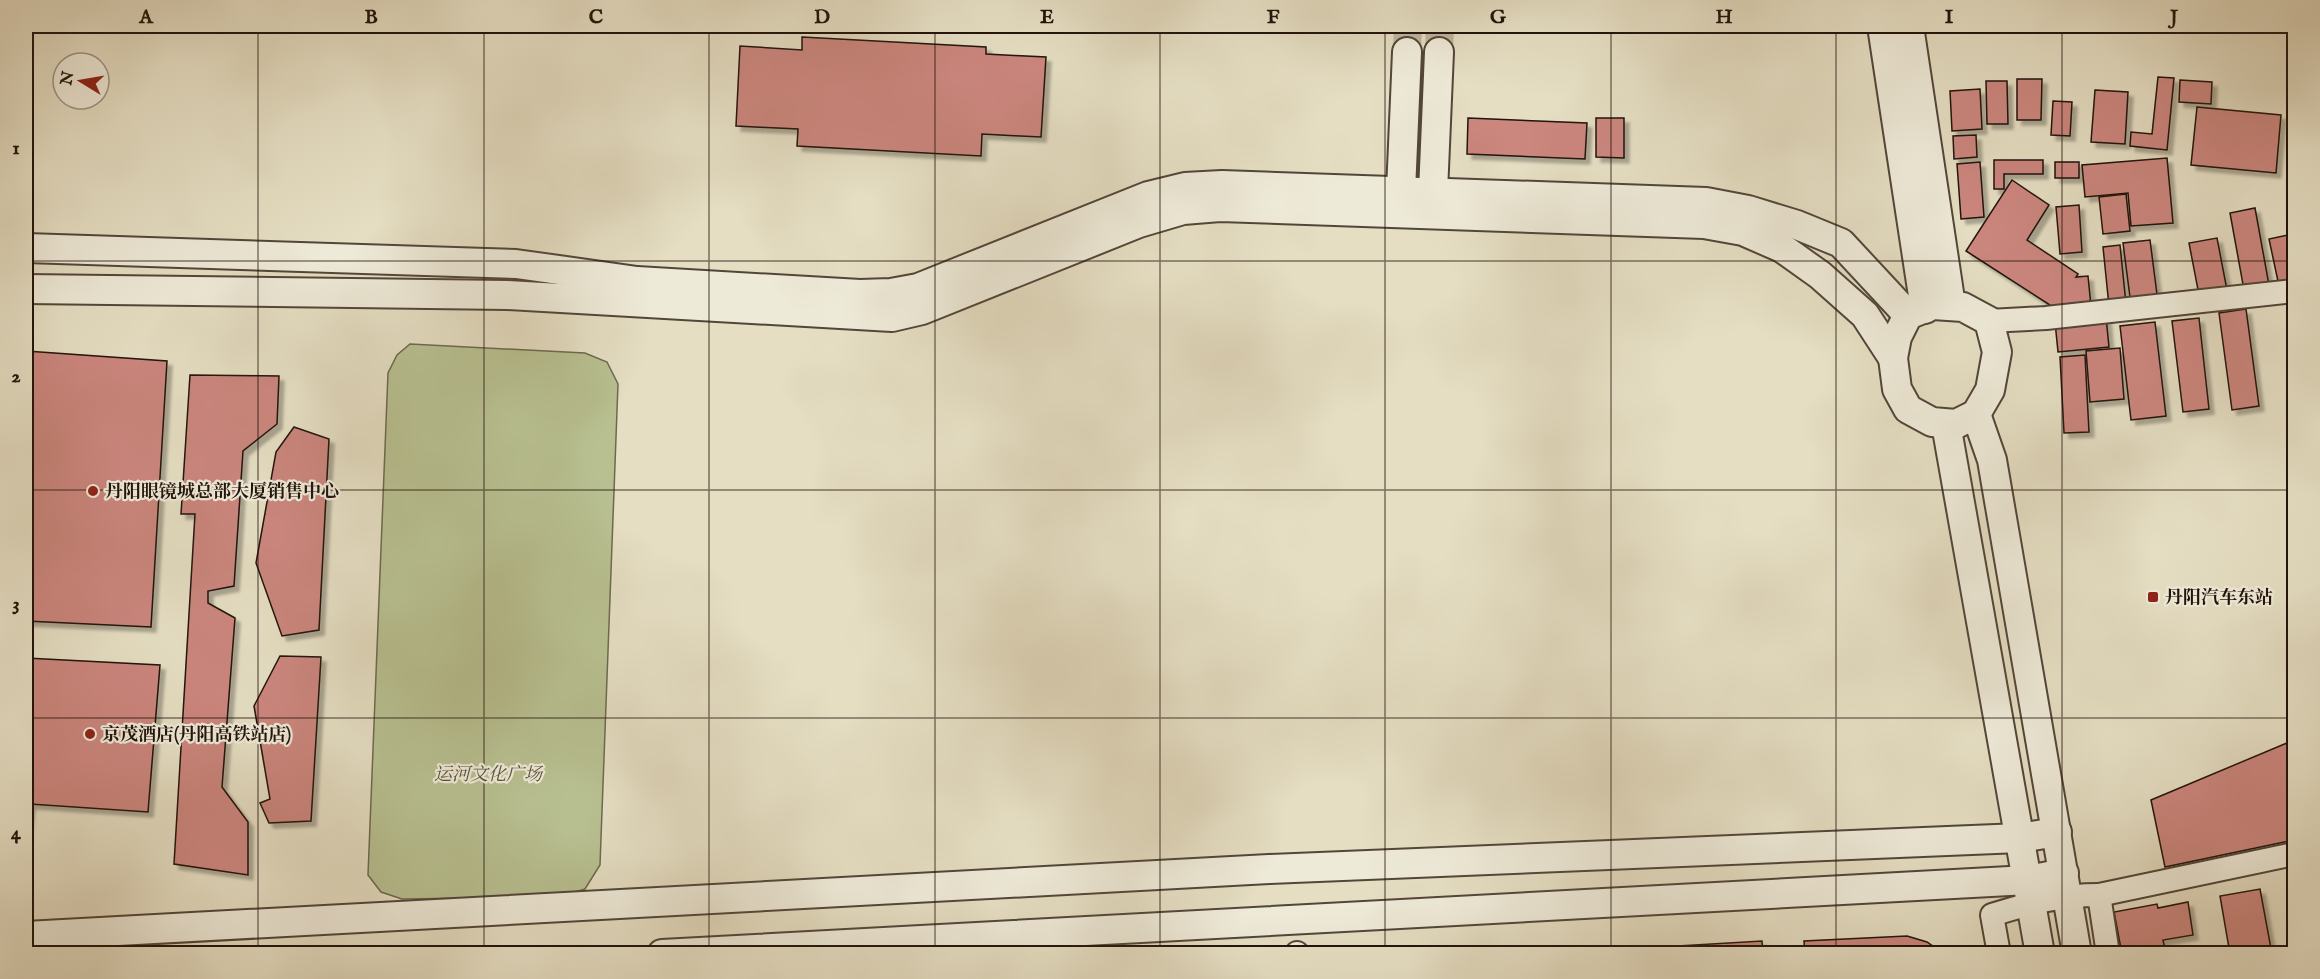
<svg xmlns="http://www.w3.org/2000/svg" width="2320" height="979" viewBox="0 0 2320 979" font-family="'IM FELL English','Noto Serif SC',serif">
  <defs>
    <filter id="shadow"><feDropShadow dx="5" dy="5" stdDeviation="1.5" flood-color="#0004"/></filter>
  </defs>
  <rect width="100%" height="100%" fill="#e5dec3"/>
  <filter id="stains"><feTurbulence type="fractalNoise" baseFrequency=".00333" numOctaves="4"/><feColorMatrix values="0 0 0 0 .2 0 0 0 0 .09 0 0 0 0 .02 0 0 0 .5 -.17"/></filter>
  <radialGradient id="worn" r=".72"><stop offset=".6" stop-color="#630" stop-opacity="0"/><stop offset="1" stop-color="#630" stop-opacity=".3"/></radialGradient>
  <path fill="#b8c091" stroke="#6c6a4e" stroke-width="1.5" d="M410,344L585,353L607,362L618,384L600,865L585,889L559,897L402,899L381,892L368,875L388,373L397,355Z"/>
  <g fill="#cb867e" stroke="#21130b" stroke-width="1.5" filter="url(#shadow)">
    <path d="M802,37L986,47V54L1046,57L1041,137L982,134L981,156L797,146L798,129L736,126L740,46L802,50Z"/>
    <path d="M2158,77L2174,78L2167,150L2130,146L2131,132L2152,134Z"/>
    <path d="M2017,79H2042L2041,120H2017Z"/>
    <path d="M2180,80L2212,82L2211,104L2179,102Z"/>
    <path d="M1986,81H2007L2008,124H1987Z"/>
    <path d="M1980,89L1982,129L1952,131L1950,91Z"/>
    <path d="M2095,90L2128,92L2125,144L2091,142Z"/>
    <path d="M2053,101L2072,102L2070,136L2051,135Z"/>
    <path d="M2197,107L2281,115L2276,173L2191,165Z"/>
    <path d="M1468,118L1587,123L1585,159L1467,154Z"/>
    <path d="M1596,118H1624V158L1596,157Z"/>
    <path d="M1976,135L1977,157L1954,159L1953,136Z"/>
    <path d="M2167,158L2173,223L2131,226L2128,193L2085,197L2082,165Z"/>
    <path d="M1994,160H2043V174H2004V189H1994Z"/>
    <path d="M1980,162L1984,217L1961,219L1957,164Z"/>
    <rect x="2055" y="162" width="24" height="16"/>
    <path d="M2012,180L2049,205L2027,240L2078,274L2076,277L2088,276L2091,306L2056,309L1966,251Z"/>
    <path d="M2126,194L2130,231L2103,234L2099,197Z"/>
    <path d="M2079,205L2082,252L2060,254L2056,207Z"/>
    <path d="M2255,208L2269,285L2244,290L2230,213Z"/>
    <path d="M2293,234L2294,282L2279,286L2269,239Z"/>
    <path d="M2217,238L2227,290L2199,295L2189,243Z"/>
    <path d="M2150,240L2158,302L2131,305L2123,243Z"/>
    <path d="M2120,245L2126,304L2109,306L2103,247Z"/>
    <path d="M2246,309L2259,406L2232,410L2219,313Z"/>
    <path d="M2106,317L2109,347L2058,352L2055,322Z"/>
    <path d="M2199,318L2209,409L2183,412L2172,321Z"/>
    <path d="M2155,322L2166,416L2131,420L2120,326Z"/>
    <path d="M2120,348L2124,399L2090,402L2086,351Z"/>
    <path d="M26,351L167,361L151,627L26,621Z"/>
    <path d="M2085,355L2089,432L2064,433L2060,357Z"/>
    <path d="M190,375L279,376L277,424L243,451L234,586L208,591V603L235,618L222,787L248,822V875L174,864L195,514H181Z"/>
    <path d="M294,427L329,439L319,630L282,636L256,563L276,452Z"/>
    <path d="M280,656L321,657L311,821L269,823L260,803L270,799L254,706Z"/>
    <path d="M26,658L160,665L148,812L30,804L26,837Z"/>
    <path d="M2294,740V840L2165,867L2151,800Z"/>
    <path d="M2260,889L2272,954H2230L2220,896Z"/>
    <path d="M2188,902L2193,935L2163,940L2166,954H2122L2114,912L2157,904L2158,908Z"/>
    <path d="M1907,936L1927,942L1944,954H1805L1804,941Z"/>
    <path d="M1762,941L1763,954H1541Z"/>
  </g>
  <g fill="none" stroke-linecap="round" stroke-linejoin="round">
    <g stroke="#beb59e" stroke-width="28" stroke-dasharray="28 14" stroke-linecap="butt">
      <path d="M1407,52L1408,26"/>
      <path d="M1439,52L1440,26"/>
    </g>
    <g stroke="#524639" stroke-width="26">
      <g id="minor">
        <path d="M1989,321L2046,318L2294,291"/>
        <path d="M2099,895L2294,854"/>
        <path d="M1297,954V953"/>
        <path d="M1999,954L1992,915C2030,903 2059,895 2099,895L2108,954"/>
      </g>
    </g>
    <g stroke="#524639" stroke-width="32">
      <g id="tertiary">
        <path d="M1882,26L1925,309"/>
        <path d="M1909,26L1951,306"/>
        <path d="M1407,52L1401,191L1415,213L1433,192L1439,52"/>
        <path d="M26,248L516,264L637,281L860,294L891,293L918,288L1148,196L1185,187L1222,185L1706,202L1748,210L1797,225L1841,243L1908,315"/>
        <path d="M26,289L507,295L892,317L922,310L1139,223L1183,210L1220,207L1704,224L1743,231L1782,248L1820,275L1865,315L1893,358"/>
        <path d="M1933,305L1963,307L1989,321L1997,352L1990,390L1976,414L1956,424L1932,422L1908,409L1897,389L1893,358L1897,337L1908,315Z"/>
        <path d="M1976,414L1992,460L2077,954"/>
        <path d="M1946,424L2040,954"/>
        <path d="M26,936L1269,869L2020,838L2057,832"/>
        <path d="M662,954L2028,880L2064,873"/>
      </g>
    </g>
    <use href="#minor" stroke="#eeead8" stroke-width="22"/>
    <use href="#tertiary" stroke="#eeead8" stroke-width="28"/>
  </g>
  <path fill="none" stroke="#21130b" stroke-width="1.5" stroke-opacity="0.55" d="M258,26V954M484,26V954M709,26V954M935,26V954M1160,26V954M1385,26V954M1611,26V954M1836,26V954M2062,26V954M26,261H2294M26,490H2294M26,718H2294"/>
  <g fill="#8f2418" stroke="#eeead8" stroke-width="2">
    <circle cx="93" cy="491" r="6"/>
    <rect x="2147" y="591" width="12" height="12" rx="3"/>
    <circle cx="90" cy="734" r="6"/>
  </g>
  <g text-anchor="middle" stroke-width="4.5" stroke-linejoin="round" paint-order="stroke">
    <g font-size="18" font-weight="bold" fill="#21130b" stroke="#eeead8" text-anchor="start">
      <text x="105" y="497">丹阳眼镜城总部大厦销售中心</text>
      <text x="2165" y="603">丹阳汽车东站</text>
      <text x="102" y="740">京茂酒店(丹阳高铁站店)</text>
    </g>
    <g font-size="18" font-style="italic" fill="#56503a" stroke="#eeead8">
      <text x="488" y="780">运河文化广场</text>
    </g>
  </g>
  <rect width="2320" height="979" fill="none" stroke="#e5dec3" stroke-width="66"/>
  <g transform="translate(81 81) rotate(281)"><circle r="28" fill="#eeead8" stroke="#9c9486" stroke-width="1.5"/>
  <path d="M0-4.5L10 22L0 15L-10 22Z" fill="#8f2418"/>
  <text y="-9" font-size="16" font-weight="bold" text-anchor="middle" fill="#21130b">N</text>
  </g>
  <rect x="33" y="33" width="2254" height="913" fill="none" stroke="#21130b" stroke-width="2"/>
  <g font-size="20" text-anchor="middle" font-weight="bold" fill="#21130b">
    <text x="146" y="23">A</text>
    <text x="371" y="23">B</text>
    <text x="596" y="23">C</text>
    <text x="822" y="23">D</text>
    <text x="1047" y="23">E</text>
    <text x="1273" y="23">F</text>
    <text x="1498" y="23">G</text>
    <text x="1724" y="23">H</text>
    <text x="1949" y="23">I</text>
    <text x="2174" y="23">J</text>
    <text x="16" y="154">1</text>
    <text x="16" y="382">2</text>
    <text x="16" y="610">3</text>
    <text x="16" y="839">4</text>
  </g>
  <rect width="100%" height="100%" filter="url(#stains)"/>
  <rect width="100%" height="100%" fill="url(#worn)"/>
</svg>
